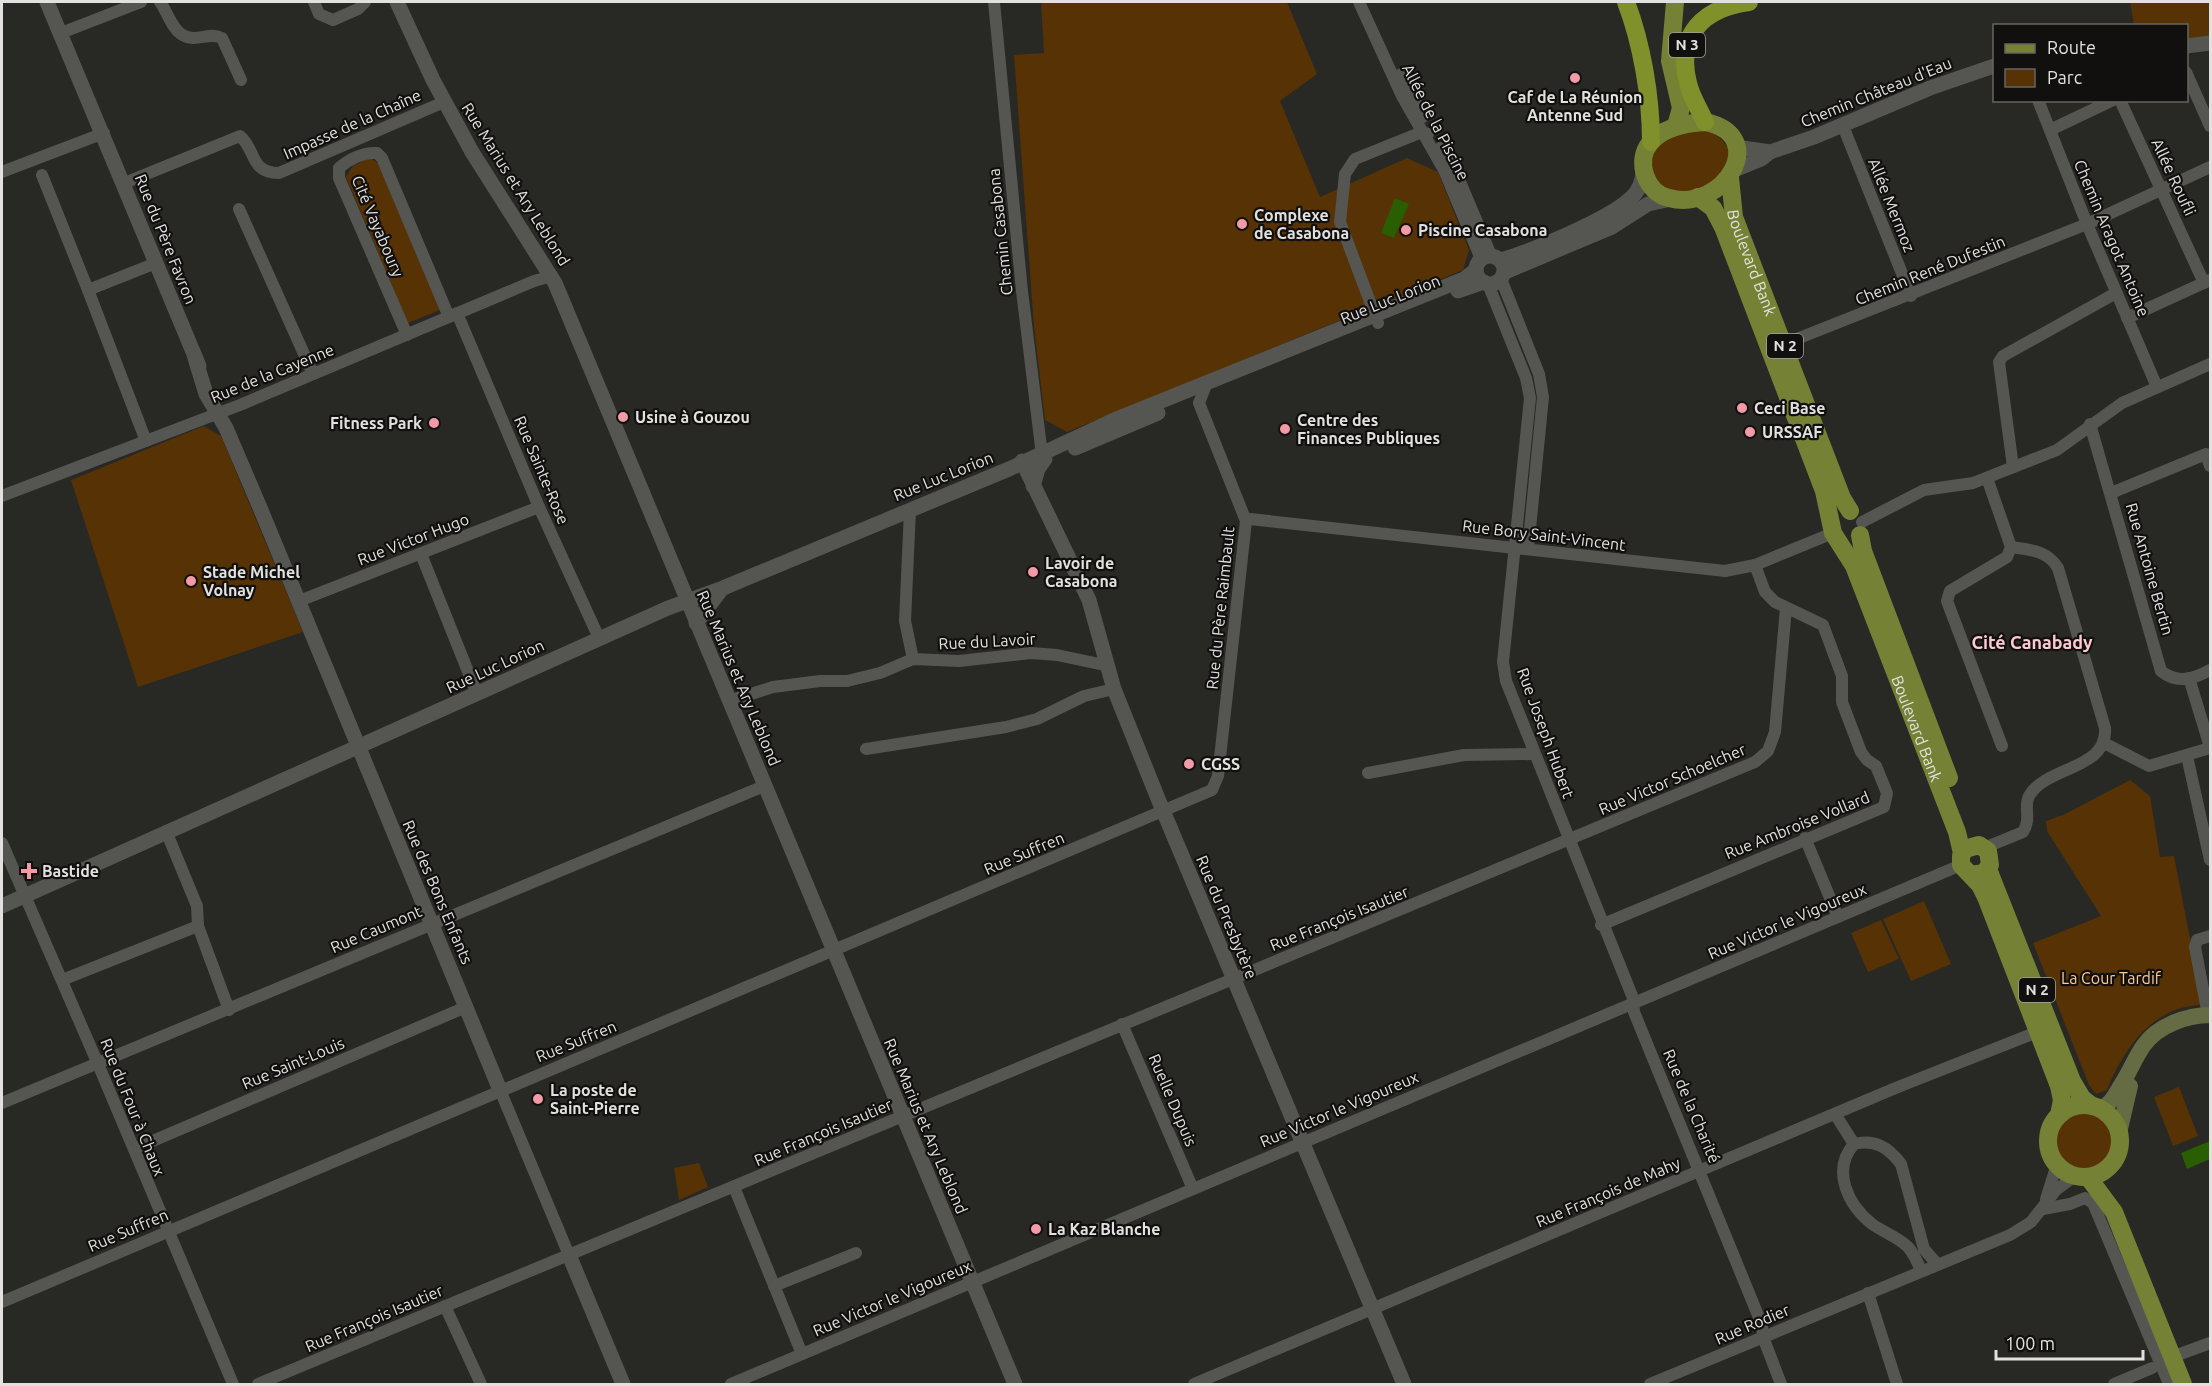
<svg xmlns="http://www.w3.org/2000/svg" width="2212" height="1386" viewBox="0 0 2212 1386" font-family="Ubuntu,sans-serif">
  <rect width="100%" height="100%" fill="#282824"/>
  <g fill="#563205">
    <path d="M1041,2H1287L1317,74L1280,101L1320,197L1407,158L1438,172L1469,250L1463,270L1067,432L1045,420L1034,327L1014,55L1044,53Z"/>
    <path d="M2130,2H2210V38L2187,40L2186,26L2134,25Z"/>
    <path d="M1699,129C1716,132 1724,139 1731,154L1718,184L1680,195L1662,189C1659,183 1652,174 1650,167C1644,140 1681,134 1699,129Z"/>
    <path d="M370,158L378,163L440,310L408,323L346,177L353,166Z"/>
    <path d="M204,426L221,436L303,632L138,687L71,480Z"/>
    <path d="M2130,780L2150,796L2160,857L2174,856L2203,1005C2153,1005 2123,1050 2107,1090L2096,1094L2089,1085L2033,943L2101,916L2047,831L2046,821L2065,814Z"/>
    <path d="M1924,901L1951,964L1911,981L1883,919Z"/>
    <path d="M1881,920L1899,959L1868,972L1851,933Z"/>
    <path d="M2179,1087L2198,1136L2173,1146L2154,1097Z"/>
    <circle cx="2085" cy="1141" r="30"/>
    <path d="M699,1163L708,1187L679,1200L674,1168Z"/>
  </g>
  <g fill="#295e03">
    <path d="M1395,198L1409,204L1394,238L1381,233Z"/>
    <path d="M2210,1141V1159L2187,1169L2181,1153Z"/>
  </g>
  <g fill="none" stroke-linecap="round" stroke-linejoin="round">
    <g stroke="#555551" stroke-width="12">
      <path d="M160,2C167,11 171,27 181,34C196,44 208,31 222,38L241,80"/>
      <path d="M314,2L319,14L333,20L358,9L365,2"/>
      <path d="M994,2L1022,291L1041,447L1045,459"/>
      <path d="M1359,2L1402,96L1444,170L1481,259"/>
      <path d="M61,33L141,2"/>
      <path d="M2186,72L2210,126"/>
      <path d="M1401,74L1423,117"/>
      <path d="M2038,100L2087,224L2157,387"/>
      <path d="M2120,100L2204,283"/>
      <path d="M1843,126L1911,296"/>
      <path d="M2050,130L2113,100"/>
      <path d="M1440,148L1458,177L1491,255"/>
      <path d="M2,172L104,133"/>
      <path d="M42,175L88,290"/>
      <path d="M122,184L240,136C257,151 249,172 279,173L444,102"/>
      <path d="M239,209L313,374"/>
      <path d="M1501,279L1539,374L1543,397L1528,549"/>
      <path d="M1488,284L1526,378L1530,398L1503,662L1506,681L1633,998L1634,1012L1762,1325L1763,1337L1781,1384"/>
      <path d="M457,313L539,507L599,638"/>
      <path d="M2127,318L2210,280"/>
      <path d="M1378,323L1340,222L1345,174L1355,159L1422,132L1428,134"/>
      <path d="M407,335L339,178V168C349,159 364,152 377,153L382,158L449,317"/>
      <path d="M1784,344L2087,224L2210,167"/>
      <path d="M2090,424L2161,671C2177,684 2194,679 2210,670"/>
      <path d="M146,441L88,290L156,263"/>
      <path d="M2013,467L1999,362L2003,356L2116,293"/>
      <path d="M1987,478L2011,547L2007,557L1950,591L1947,601L2002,746"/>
      <path d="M2111,493L2206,454L2210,466"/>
      <path d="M2,496L240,405L534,281L552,276"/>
      <path d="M910,510L905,621L913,659"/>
      <path d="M1246,521L1250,519L1725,571L1755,565L1833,533"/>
      <path d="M1862,522L1924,490L1973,483L2057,450L2122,403L2210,364"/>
      <path d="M421,554L477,694"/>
      <path d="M299,601L539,507"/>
      <path d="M2189,678L2210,747"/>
      <path d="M729,701L773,687L820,681H847L880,673L913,659L959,661L1031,653L1057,655L1109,666"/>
      <path d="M2104,743L2149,766L2210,748"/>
      <path d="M866,749L1006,727L1037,719L1084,696L1114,689"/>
      <path d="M2187,756L2210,860"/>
      <path d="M1368,773L1464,755L1534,754"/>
      <path d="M166,831L197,906L198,926L229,1010"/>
      <path d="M1805,838L1838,917"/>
      <path d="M2,843L98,1064L233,1384"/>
      <path d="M1984,848L2023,832C2032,818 2023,807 2029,796C2046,766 2108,770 2105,728L2058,568C2047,550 2030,550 2011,547"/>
      <path d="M1601,925L1884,807L1887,793L1876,766L1867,760L1861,752L1842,702V676L1823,625L1775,602L1765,592L1755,565"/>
      <path d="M62,980L198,926"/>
      <path d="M2208,1015L2195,947L2197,940L2210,936"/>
      <path d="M1122,1024L1193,1189"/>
      <path d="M500,1090L569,1255"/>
      <path d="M2,1103L764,786"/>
      <path d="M1835,1114L1854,1144"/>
      <path d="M134,1149L466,1007"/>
      <path d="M734,1187L802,1354"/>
      <path d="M2046,1199L2057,1164"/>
      <path d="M2043,1209L2070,1204L2085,1198L2093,1203L2169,1384"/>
      <path d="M1921,1271C1918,1263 1914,1254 1908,1247C1898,1237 1883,1232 1872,1224C1848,1205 1831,1170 1854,1144C1875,1139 1888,1147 1901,1164L1924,1249L1937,1264"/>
      <path d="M774,1286L856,1253"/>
      <path d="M1868,1293L1897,1384"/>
      <path d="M2,1302L1212,790L1218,776L1246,521L1199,403L1206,385"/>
      <path d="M445,1306L481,1384"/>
      <path d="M2172,1357L2210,1343"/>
      <path d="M258,1384L1755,762L1768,751L1775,732L1786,608"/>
      <path d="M731,1384L1961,865"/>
      <path d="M1194,1384L1898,1087L2037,1032"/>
      <path d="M1650,1384L2010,1235L2031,1222L2056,1190L2075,1176"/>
      <path d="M2114,1384L2152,1368"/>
    </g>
    <g stroke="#555551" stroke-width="15">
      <path d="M47,2L199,366"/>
      <path d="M397,2L433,80L472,152L555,283L1015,1384"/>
      <path d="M2186,46L2210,43"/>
      <path d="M1736,147L1770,152L1814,137L1930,88L1994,66"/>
      <path d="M1734,170L1761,159L1770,152"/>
      <circle cx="1490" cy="270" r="14"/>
      <path d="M1501,260C1533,250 1608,220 1631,198C1640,190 1643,181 1643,169"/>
      <path d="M1505,272L1612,227L1648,204L1671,199"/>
      <path d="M1458,291L1484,282"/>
      <path d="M195,358L206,394L226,428L261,510L500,1090"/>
      <path d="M1075,448L1158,413"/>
      <path d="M1022,461L1089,600L1114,689L1159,801L1404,1384"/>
      <path d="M1033,486L1038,469L1045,459"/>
      <path d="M696,623L721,590"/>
      <path d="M2,906L668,608L723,588L1009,469L1114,420L1464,279L1476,270"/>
      <path d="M569,1255L623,1384"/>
    </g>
    <g stroke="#656b42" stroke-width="16">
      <path d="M2101,1109C2113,1102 2114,1096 2121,1085C2130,1072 2135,1057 2144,1045C2158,1025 2188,1015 2210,1015"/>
      <path d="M2119,1133L2130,1086"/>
    </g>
    <g stroke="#758134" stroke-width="18">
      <path d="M1675,2L1670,61L1681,108L1676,126"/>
      <path d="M1705,122C1771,135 1724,213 1669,198C1646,193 1635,161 1650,143C1663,127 1686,123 1705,122Z"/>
      <path id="s1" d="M1730,178L1734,217L1842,498L1850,511"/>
      <path id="s2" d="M1698,197L1713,208L1723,227L1824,491L1833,533L1854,566L1957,832L1962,853"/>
      <path d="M1860,535L1863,551L1949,778"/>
      <path d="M1988,869L2072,1081L2082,1098L2092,1106"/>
      <path d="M1971,875L1984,873L1990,865L1988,851L1979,845L1965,849L1961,856V865L1980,885L1986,897L2059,1086L2062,1100L2059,1115"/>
      <circle cx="2084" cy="1141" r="36"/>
      <path d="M2088,1177L2114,1212L2183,1384"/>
    </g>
    <g stroke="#80902a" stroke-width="18">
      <path d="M1626,2C1642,44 1651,97 1651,142"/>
      <path d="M1705,122C1699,108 1691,97 1688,83C1676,35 1703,8 1749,2"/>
    </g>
  </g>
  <g fill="#f39aa7" stroke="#11100f" stroke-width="2">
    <circle cx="1575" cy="78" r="6"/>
    <circle cx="1242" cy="224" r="6"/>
    <circle cx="1406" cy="230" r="6"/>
    <circle cx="1742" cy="408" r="6"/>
    <circle cx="623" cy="417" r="6"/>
    <circle cx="434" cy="423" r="6"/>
    <circle cx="1285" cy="429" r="6"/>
    <circle cx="1750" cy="432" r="6"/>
    <circle cx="1033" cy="572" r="6"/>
    <circle cx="191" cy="581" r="6"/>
    <circle cx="1189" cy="764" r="6"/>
    <path d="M26 862h6v6h6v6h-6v6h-6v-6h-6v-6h6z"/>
    <circle cx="538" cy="1099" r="6"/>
    <circle cx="1036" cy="1229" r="6"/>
  </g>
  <g text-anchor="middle" stroke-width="4.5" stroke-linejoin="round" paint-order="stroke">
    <g fill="#11100f" stroke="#a3a2a1" stroke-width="1.5">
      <rect x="1669" y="33" width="36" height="24" rx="4.5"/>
      <rect x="1767" y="334" width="36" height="24" rx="4.5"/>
      <rect x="2019" y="978" width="36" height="24" rx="4.5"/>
    </g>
    <g font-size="15" font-weight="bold" fill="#e2e1df">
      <text x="1687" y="50">N 3</text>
      <text x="1785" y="351">N 2</text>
      <text x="2037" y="995">N 2</text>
    </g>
    <g font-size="16" fill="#e2e1df" stroke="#11100f">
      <text transform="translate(1876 92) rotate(-22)" y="6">Chemin Château d'Eau</text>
      <text transform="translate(1436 122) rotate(63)" y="6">Allée de la Piscine</text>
      <text transform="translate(352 124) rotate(-24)" y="6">Impasse de la Chaîne</text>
      <text transform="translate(2174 177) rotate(65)" y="6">Allée Roufli</text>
      <text transform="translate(516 184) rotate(58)" y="6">Rue Marius et Ary Leblond</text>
      <text transform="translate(1892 205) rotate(68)" y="6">Allée Mermoz</text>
      <text transform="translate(378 226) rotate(67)" y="6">Cité Vayaboury</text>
      <text transform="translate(1000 232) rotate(-96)" y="6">Chemin Casabona</text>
      <text transform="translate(2112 238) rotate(67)" y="6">Chemin Aragot Antoine</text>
      <text transform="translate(166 239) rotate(68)" y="6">Rue du Père Favron</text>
      <text dy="6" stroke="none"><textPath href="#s1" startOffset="88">Boulevard Bank</textPath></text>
      <text transform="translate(1930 270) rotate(-22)" y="6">Chemin René Dufestin</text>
      <text transform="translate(1390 299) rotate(-22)" y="6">Rue Luc Lorion</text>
      <text transform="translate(272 373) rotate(-22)" y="6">Rue de la Cayenne</text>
      <text transform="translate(542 470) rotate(67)" y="6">Rue Sainte-Rose</text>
      <text transform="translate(943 476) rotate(-22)" y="6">Rue Luc Lorion</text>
      <text transform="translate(1544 535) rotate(7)" y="6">Rue Bory Saint-Vincent</text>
      <text transform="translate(413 539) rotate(-21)" y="6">Rue Victor Hugo</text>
      <text transform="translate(2150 569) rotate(74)" y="6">Rue Antoine Bertin</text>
      <text transform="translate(1220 608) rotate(-84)" y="6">Rue du Père Raimbault</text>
      <text transform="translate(987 641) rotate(-3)" y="6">Rue du Lavoir</text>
      <text transform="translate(495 666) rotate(-25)" y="6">Rue Luc Lorion</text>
      <text transform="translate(739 678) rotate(67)" y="6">Rue Marius et Ary Leblond</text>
      <text dy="6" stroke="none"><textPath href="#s2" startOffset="579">Boulevard Bank</textPath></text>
      <text transform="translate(1546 733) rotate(70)" y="6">Rue Joseph Hubert</text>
      <text transform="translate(1672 779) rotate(-23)" y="6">Rue Victor Schoelcher</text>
      <text transform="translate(1797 825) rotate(-22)" y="6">Rue Ambroise Vollard</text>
      <text transform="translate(1024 853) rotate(-23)" y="6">Rue Suffren</text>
      <text transform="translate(438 892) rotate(67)" y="6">Rue des Bons Enfants</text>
      <text transform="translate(1227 917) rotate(67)" y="6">Rue du Presbytère</text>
      <text transform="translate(1339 918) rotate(-22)" y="6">Rue François Isautier</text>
      <text transform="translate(1787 921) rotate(-23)" y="6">Rue Victor le Vigoureux</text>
      <text transform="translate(376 929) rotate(-23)" y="6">Rue Caumont</text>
      <text transform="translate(576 1041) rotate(-22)" y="6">Rue Suffren</text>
      <text transform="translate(293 1063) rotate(-23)" y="6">Rue Saint-Louis</text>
      <text transform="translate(1173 1100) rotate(67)" y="6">Ruelle Dupuis</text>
      <text transform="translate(1692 1106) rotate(67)" y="6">Rue de la Charité</text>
      <text transform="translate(133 1107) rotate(68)" y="6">Rue du Four à Chaux</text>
      <text transform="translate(1339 1109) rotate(-23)" y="6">Rue Victor le Vigoureux</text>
      <text transform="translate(926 1126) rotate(67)" y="6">Rue Marius et Ary Leblond</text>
      <text transform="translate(823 1132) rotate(-23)" y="6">Rue François Isautier</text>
      <text transform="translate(1608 1192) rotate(-23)" y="6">Rue François de Mahy</text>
      <text transform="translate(128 1230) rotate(-23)" y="6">Rue Suffren</text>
      <text transform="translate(892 1298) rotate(-23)" y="6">Rue Victor le Vigoureux</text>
      <text transform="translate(374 1318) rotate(-23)" y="6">Rue François Isautier</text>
      <text transform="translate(1752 1324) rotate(-23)" y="6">Rue Rodier</text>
    </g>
    <g font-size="16" font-weight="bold" fill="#e2e1df" stroke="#11100f" text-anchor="start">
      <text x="1575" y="103" text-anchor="middle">Caf de La Réunion<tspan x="1575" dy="18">Antenne Sud</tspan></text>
      <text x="1254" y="221">Complexe<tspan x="1254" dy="18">de Casabona</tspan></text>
      <text x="1418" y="236">Piscine Casabona</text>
      <text x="1754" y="414">Ceci Base</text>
      <text x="635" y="423">Usine à Gouzou</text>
      <text x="1297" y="426">Centre des<tspan x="1297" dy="18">Finances Publiques</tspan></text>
      <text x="422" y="429" text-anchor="end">Fitness Park</text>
      <text x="1762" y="438">URSSAF</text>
      <text x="1045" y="569">Lavoir de<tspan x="1045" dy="18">Casabona</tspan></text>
      <text x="203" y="578">Stade Michel<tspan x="203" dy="18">Volnay</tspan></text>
      <text x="1201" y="770">CGSS</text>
      <text x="42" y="877">Bastide</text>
      <text x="550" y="1096">La poste de<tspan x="550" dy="18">Saint-Pierre</tspan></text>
      <text x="1048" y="1235">La Kaz Blanche</text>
    </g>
    <g font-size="16" fill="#ffc791" stroke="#11100f">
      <text x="2111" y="984">La Cour Tardif</text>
    </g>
    <g font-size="18" font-weight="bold" fill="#fec9d0" stroke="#11100f">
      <text x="2032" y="649">Cité Canabady</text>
    </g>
  </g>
  <rect width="2212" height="1386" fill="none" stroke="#e2e1df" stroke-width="6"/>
  <rect x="1993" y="24" width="195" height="78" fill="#11100f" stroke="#656462" stroke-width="1.5"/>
  <rect x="2005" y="44" width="30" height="9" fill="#758134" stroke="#656462" stroke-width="1.5"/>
  <text x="2047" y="54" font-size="18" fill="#e2e1df">Route</text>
  <rect x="2005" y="69" width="30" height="18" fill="#563205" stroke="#656462" stroke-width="1.5"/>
  <text x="2047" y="84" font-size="18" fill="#e2e1df">Parc</text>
  <path d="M1996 1350v9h147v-9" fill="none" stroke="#e2e1df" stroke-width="3"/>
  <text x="2005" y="1350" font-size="18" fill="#e2e1df" stroke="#11100f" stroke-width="4.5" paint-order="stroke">100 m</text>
</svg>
